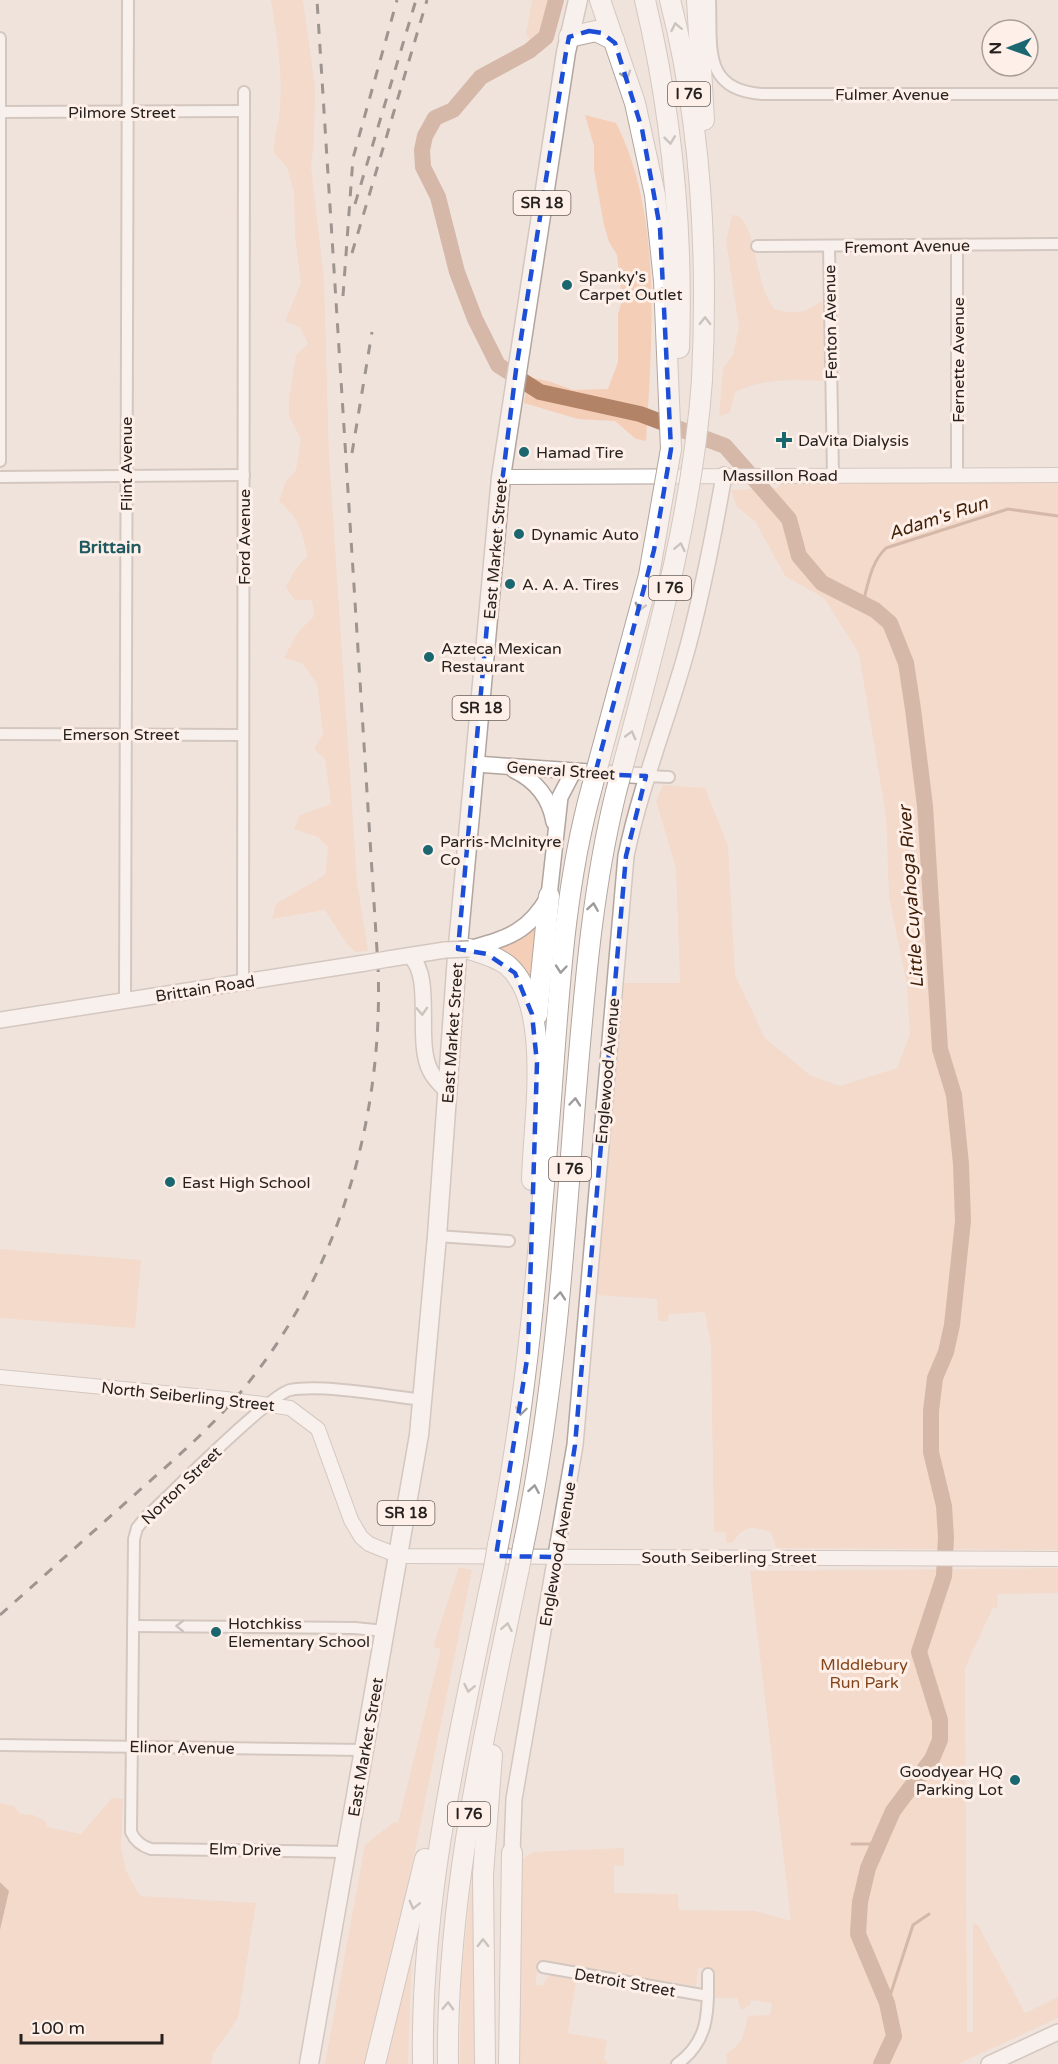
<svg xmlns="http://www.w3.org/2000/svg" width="1058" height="2064" viewBox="0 0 1058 2064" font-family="'Varela Round',sans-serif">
  <rect width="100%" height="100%" fill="#f0e3dc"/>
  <g fill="#f5ceb7">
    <path d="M271,0H303L315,87L314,143L311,166L324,280L329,456L357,882L368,951L356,952L347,944L325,910L272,919L276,904L325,875L328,847L318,837L294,829L300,815L331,804L325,759L314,749L323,734L317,684L302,663L284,658L298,632L314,616L312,600H295L286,587L295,570L307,556C304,533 297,516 279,501L286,481L296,470L301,439L289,416V398L296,355L308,344L300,327L285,321L301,283L295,235L294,192L287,167L274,153C274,140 277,129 279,116C284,78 277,38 271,0Z"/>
    <path d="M532,0H556L546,37L536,46L526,35Z"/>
    <path d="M585,115L616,123C663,215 652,340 646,441L636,439L615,421L578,419L524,403L528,377L548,381L573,390L608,389L618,362V314L622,300L617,255L609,242L604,225L594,170V146Z"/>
    <path d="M732,215C738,216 741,217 744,222C759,248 755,282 774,309C792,314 807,314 821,301L825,307V381C793,380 765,378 735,392L730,413L719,416L723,369L733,354L739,327L726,241Z"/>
    <path d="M1058,481V1550L776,1548L771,1532L751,1527L740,1533L732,1543H726V1532H714L711,1347L705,1312L669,1314L668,1321H658L657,1299L596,1295L621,983H680L676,868L656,801L663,785L705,788L728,846L735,975L765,1038L810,1075L840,1086L897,1068L910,1035L907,985L889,897L886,816L859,654L824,598L785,576L755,521L737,507L731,490L778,488L780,483Z"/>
    <path d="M539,916L534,992L491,946Z"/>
    <path d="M0,1249L141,1260L135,1328L0,1318Z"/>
    <path d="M459,1567L472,1570L386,1993L366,2064H325L365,1845L394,1822L398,1823L441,1649L433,1647Z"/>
    <path d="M1058,1568V1593L998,1594L997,1609L993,1607L965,1668L967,2033L973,2032V1923L978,1925L1025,2013L1058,1997V2018L958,2064H727L726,2054C743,2043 743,2037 748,2016L770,2015L772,2003L751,2000L750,2005L741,2010L737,1998H714L713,1969L698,1968L696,1986L537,1962L536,1985H543L549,1975L576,1980L568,2033L607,2040L604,2058L608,2064H515L520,1861L533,1852L624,1848V1866L614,1865V1893L678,1894L679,1910L756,1911L791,1921L750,1571Z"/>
    <path d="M112,1798L123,1799L121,1847L126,1871L140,1896L256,1903L238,2018L213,2054L211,2064H0V1930L9,1891L0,1882V1803L13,1806L21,1814L33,1815L45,1821L47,1827L81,1834Z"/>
    <path d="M473,1868H477L479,2064H460L461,1978Z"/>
    <path d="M412,1948L408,2064H380Z"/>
  </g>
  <path fill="#b38367" d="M0,1882L9,1891L0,1930Z"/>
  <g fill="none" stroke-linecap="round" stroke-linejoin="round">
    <g stroke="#b38367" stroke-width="3">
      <path d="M863,603C868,584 871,562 886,548L1008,509L1058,516"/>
      <path d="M852,1844H879"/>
      <path d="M887,2005L913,1925L929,1914"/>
    </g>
    <path stroke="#b38367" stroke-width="16" d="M556,0L546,37L529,51L481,77L453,110L435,118L425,136L422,150L423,167L438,197L457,272L475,319L498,365L540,392L640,414L725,446L789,519L799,556L822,583L875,610L890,623L906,663L913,709L925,806L940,1049L954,1095L961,1164L963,1221L952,1325L946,1352L935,1378L931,1411V1452L944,1506L946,1537L944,1576L919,1652L940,1720V1740L932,1759L893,1811L868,1868L860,1902L858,1934L887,2003L894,2036L881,2064"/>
    <g stroke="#b2a59e" stroke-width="14">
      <g id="minor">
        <path d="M710,0C712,47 702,90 762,94H1058"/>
        <path d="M0,38V461"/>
        <path d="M0,112L244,111"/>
        <path d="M957,245V475"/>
        <path d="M757,246L1058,244"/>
        <path d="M829,247L833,475"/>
        <path d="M0,477L244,475"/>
        <path d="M0,734L243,735"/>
        <path d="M646,776L669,777"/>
        <path d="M243,983L244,92"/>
        <path d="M125,1001L128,0"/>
        <path d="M437,1236L509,1241"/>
        <path d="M134,1626L355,1628L385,1631"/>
        <path d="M0,1745L364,1750"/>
        <path d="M346,1852L151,1849C141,1846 135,1841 131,1832L134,1539L137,1528L146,1517C168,1497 270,1394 290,1390C322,1384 389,1396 423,1400"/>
        <path d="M543,1967L708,1996"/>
        <path d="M677,2064C710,2041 708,2010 708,1974"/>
      </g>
    </g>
    <g stroke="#b2a59e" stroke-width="16">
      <g id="tertiary">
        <path d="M501,477L1058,475"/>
        <path d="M0,1377L226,1399L290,1408L318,1429L351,1520L361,1537L369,1544L399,1556L1058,1559"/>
      </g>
    </g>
    <g stroke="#b2a59e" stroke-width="18">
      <g id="secondary">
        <path d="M476,764L646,776"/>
        <path d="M514,770C535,780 550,798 554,822"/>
        <path d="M469,949C507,938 528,933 549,896L560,797L573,772"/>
        <path d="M410,956C434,976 415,1041 430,1070C434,1079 441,1085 448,1092"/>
        <path d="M388,959L445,950"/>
        <path d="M0,1020L365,963"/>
        <path d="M512,1853L514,1799L575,1445L626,856C641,784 669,716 688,646C703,589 714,533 724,475"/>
        <path d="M989,2064L1058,2032"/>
      </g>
    </g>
    <g stroke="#b2a59e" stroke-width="21">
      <path id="primary" d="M309,2064L419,1435L437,1236L457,956L501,477L566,52L578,0"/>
    </g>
    <g stroke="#b2a59e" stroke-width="22">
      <g id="motorway">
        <path d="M600,0L635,103L655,195L664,281L671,449"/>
        <path d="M645,0C672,114 683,231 679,348"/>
        <path d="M670,0C702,124 708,253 702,380"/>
        <path d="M697,0L704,120"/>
        <path d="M569,37L596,31L614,40"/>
        <path d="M469,949C482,953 495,956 507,965C554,1004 533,1125 532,1180"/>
        <path d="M537,1015L549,896"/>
        <path d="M498,1545C528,1397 539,1248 551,1098C559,994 564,888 592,787"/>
        <path d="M523,1547C554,1400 564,1251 575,1102C584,997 591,894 616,792"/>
        <path d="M375,2064L425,1859"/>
        <path d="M423,2064C420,1896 460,1732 494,1568"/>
        <path d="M448,2064C446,1895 485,1732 519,1568"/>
        <path d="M485,2064L483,1875L492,1755"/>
        <path d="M509,2064L512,1853"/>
      </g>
    </g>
    <use href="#minor" stroke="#fff" stroke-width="10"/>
    <use href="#tertiary" stroke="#fff" stroke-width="14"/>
    <use href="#secondary" stroke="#fff" stroke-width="15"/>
    <use href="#primary" stroke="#fff" stroke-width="18"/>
    <use href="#motorway" stroke="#fff" stroke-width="20"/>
    <g stroke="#3d3734" stroke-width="3" stroke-dasharray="10 10" stroke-linecap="butt">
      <path d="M355,204L416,0"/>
      <path d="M352,253L427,0"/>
      <path d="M343,296L353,158L397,0"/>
      <path d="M352,453L372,332"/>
      <path d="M0,1615C44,1576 88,1536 132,1497C169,1464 208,1431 240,1393C339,1275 384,1117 378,966L317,0"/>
    </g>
    <g stroke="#b2a59e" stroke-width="18" stroke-linecap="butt">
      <g id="secondary-bridge">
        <path d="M445,950L469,949"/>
        <path d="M365,963L388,959"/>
      </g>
    </g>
    <g stroke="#b2a59e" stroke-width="22" stroke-linecap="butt">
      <g id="motorway-bridge">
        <path d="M592,787L649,575L671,449"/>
        <path d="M616,792C652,655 692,522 702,380"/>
        <path d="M494,1568L498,1545"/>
        <path d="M519,1568L523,1547"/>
      </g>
    </g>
    <use href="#secondary-bridge" stroke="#fff" stroke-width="15"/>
    <use href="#motorway-bridge" stroke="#fff" stroke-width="20"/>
  </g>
  <defs><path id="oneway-chevron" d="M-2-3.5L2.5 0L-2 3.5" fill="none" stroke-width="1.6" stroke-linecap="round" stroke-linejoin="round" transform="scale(1.5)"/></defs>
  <g stroke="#9e9c9a">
    <use href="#oneway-chevron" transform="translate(676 27) rotate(-102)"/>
    <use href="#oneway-chevron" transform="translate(626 75) rotate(72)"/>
    <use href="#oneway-chevron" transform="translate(670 140) rotate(83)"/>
    <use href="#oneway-chevron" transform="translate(705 321) rotate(-89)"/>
    <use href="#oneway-chevron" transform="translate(680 547) rotate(-78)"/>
    <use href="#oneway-chevron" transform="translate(640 607) rotate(105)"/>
    <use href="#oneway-chevron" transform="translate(631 735) rotate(-75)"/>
    <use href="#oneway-chevron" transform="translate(593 907) rotate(-81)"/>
    <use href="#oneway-chevron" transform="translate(561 969) rotate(95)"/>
    <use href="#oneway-chevron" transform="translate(422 1011) rotate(87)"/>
    <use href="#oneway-chevron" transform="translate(575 1102) rotate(-85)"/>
    <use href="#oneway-chevron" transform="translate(560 1296) rotate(-85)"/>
    <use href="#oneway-chevron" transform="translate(521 1411) rotate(98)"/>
    <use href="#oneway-chevron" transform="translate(534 1489) rotate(-80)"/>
    <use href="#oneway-chevron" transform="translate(180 1626) rotate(-179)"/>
    <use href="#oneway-chevron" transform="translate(507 1627) rotate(-79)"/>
    <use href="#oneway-chevron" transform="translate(469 1688) rotate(101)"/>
    <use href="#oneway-chevron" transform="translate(414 1905) rotate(104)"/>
    <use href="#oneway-chevron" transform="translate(483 1943) rotate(-90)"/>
    <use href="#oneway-chevron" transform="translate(448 2006) rotate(-88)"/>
  </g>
  <path d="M0 0H1058V2064H0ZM589,31L602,33L615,43L642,129L660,228L671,449L654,550L595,774L646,776L626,856L575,1445L558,1557L496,1556L528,1353L537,1063L532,1014L515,973L487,954L458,949L494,547L516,370L566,52L569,37Z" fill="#f0e3dc" fill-opacity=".55" fill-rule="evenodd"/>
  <path fill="none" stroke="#1d4ed8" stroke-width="4.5" stroke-dasharray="12 8" stroke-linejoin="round" d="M589,31L602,33L615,43L642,129L660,228L671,449L654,550L595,774L646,776L626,856L575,1445L558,1557L496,1556L528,1353L537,1063L532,1014L515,973L487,954L458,949L494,547L516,370L566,52L569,37Z"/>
  <g fill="#1a676f" stroke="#fef0e9" stroke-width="2">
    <circle cx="567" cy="285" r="6"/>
    <path d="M781 431h6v6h6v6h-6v6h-6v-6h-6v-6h6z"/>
    <circle cx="524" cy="452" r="6"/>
    <circle cx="519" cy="534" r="6"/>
    <circle cx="510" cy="584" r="6"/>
    <circle cx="429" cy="657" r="6"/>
    <circle cx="428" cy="850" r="6"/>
    <circle cx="170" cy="1182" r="6"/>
    <circle cx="216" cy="1632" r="6"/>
    <circle cx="1015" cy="1780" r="6"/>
  </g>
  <g text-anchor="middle" stroke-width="6" stroke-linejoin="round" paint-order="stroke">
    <g fill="#fef0e9" stroke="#68605c" stroke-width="1.5">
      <rect x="668" y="82" width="42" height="24" rx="4.5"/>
      <rect x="513.5" y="191" width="57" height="24" rx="4.5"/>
      <rect x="649" y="576" width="42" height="24" rx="4.5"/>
      <rect x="452.5" y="696" width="57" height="24" rx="4.5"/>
      <rect x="549" y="1157" width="42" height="24" rx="4.5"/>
      <rect x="377.5" y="1501" width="57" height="24" rx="4.5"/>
      <rect x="448" y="1802" width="42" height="24" rx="4.5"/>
    </g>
    <g font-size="15" font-weight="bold" fill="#27221f">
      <text x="689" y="99">I 76</text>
      <text x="542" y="208">SR 18</text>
      <text x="670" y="593">I 76</text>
      <text x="481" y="713">SR 18</text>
      <text x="570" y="1174">I 76</text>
      <text x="406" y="1518">SR 18</text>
      <text x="469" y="1819">I 76</text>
    </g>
    <g font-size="16" fill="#27221f" stroke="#fef0e9">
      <text x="892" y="100">Fulmer Avenue</text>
      <text x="122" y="118">Pilmore Street</text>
      <text transform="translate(907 246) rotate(-1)" y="6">Fremont Avenue</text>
      <text transform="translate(830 322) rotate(-91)" y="6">Fenton Avenue</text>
      <text transform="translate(958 360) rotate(-90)" y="6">Fernette Avenue</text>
      <text transform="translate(126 464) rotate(-90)" y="6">Flint Avenue</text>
      <text x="780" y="481">Massillon Road</text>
      <text transform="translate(244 537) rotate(-90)" y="6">Ford Avenue</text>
      <text transform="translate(495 549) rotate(-85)" y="6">East Market Street</text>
      <text x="121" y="740">Emerson Street</text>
      <text transform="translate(561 770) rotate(4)" y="6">General Street</text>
      <text transform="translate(205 988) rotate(-9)" y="6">Brittain Road</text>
      <text transform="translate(452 1033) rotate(-86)" y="6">East Market Street</text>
      <text transform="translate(607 1071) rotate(-85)" y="6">Englewood Avenue</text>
      <text transform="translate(188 1396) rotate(6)" y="6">North Seiberling Street</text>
      <text transform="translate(181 1485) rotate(-44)" y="6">Norton Street</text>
      <text transform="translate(557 1554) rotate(-80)" y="6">Englewood Avenue</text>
      <text x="729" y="1563">South Seiberling Street</text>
      <text transform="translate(182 1747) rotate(1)" y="6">Elinor Avenue</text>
      <text transform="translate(365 1747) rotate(-80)" y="6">East Market Street</text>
      <text transform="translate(245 1849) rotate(1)" y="6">Elm Drive</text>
      <text transform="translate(625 1982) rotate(10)" y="6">Detroit Street</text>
    </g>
    <g font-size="16" fill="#27221f" stroke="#fef0e9" text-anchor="start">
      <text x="579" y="282">Spanky's<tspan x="579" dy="18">Carpet Outlet</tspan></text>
      <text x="798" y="446">DaVita Dialysis</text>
      <text x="536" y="458">Hamad Tire</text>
      <text x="531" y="540">Dynamic Auto</text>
      <text x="522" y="590">A. A. A. Tires</text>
      <text x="441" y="654">Azteca Mexican<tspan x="441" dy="18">Restaurant</tspan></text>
      <text x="440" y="847">Parris-McInityre<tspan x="440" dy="18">Co</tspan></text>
      <text x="182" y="1188">East High School</text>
      <text x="228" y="1629">Hotchkiss<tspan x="228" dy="18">Elementary School</tspan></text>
      <text x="1003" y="1777" text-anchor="end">Goodyear HQ<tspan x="1003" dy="18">Parking Lot</tspan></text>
    </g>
    <g font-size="16" fill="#83441a" stroke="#fef0e9">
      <text x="864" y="1670">MIddlebury<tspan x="864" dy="18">Run Park</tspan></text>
    </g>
    <g font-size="18" font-style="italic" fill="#42210a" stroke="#fef0e9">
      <text transform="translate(938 518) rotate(-18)" y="6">Adam's Run</text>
      <text transform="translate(911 897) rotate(-94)" y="6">Little Cuyahoga River</text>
    </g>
    <g font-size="18" font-weight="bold" fill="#205a61" stroke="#fef0e9">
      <text x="110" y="553">Brittain</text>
    </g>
  </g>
  <g transform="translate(1010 48) rotate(269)"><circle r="28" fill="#fef0e9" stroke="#a89e98" stroke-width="1.5"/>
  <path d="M0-4.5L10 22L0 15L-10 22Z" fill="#1a676f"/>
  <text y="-9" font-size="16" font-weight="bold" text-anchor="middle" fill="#27221f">N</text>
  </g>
  <path d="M21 2034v9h141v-9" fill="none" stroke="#27221f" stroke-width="3"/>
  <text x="30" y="2034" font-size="18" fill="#27221f" stroke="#fef0e9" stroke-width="4.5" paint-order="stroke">100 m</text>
</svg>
